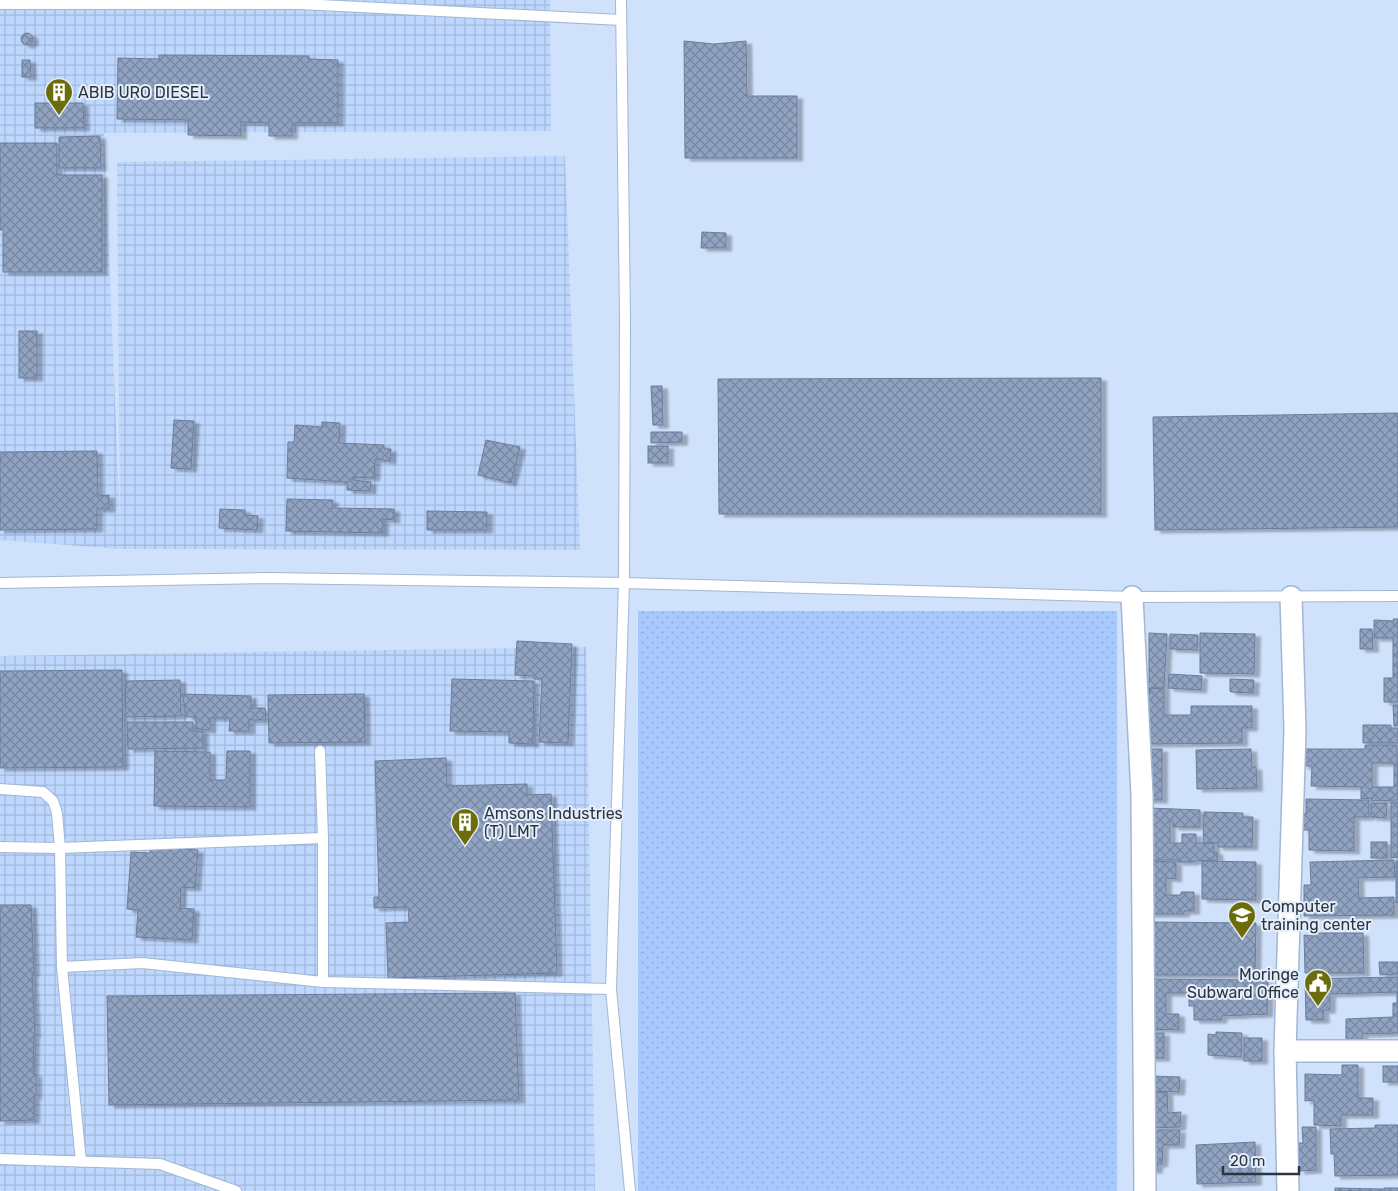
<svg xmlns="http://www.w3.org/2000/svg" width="1398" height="1191" viewBox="0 0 1398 1191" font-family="Rubik,sans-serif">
  <defs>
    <pattern id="industrial-grid" width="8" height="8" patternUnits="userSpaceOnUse" patternTransform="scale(1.25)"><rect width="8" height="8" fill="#bed7fe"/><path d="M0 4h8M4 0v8" fill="none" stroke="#a3b9db"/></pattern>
    <pattern id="grass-dots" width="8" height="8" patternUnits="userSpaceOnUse" patternTransform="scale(1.25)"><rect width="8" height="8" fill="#a8c9fe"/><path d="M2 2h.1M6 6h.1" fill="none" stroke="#91addb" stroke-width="1.8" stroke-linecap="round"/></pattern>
    <pattern id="building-cross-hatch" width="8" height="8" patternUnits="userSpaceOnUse" patternTransform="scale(1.25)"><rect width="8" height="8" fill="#90a3c2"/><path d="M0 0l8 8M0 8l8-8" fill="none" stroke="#76869f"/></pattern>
    <filter id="shadow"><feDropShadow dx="5.5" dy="3" stdDeviation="1" flood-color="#0004"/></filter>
  </defs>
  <rect width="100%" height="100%" fill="#d0e1fb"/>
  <g fill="url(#industrial-grid)">
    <path d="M0,0H550L551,131L104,133L120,523L117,162L565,156L580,550L121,549L0,540Z"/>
    <path d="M586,647L595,1191H0V656Z"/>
  </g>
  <rect fill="url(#grass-dots)" x="638" y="611" width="479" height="580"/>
  <g fill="url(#building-cross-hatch)" stroke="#6b7d9b" fill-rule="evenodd" filter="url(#shadow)">
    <circle cx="27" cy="39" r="6"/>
    <path d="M684,41L714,44L746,41L747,96H797V158H685Z"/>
    <path d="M159,55L309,56V59L338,60V123H292V136H269V123L241,122V136L188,135V120L117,119L118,58L159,59Z"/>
    <path d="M22,60H30L31,77H22Z"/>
    <path d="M35,103H83L84,128H35Z"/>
    <path d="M100,136L101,168H59V137Z"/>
    <path d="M0,143H57V175H102V272H3V230H0Z"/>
    <path d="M702,232L726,233V248H701Z"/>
    <rect x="19" y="331" width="18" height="47"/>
    <path d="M1101,378V514H719L718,379Z"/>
    <path d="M651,386H662L663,425H653Z"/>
    <path d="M1398,413V527L1155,530L1153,417Z"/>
    <path d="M174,420L194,421L191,469L171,468Z"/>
    <path d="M322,422L340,423L339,443L384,445V449H391L390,461L375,459L374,478L353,477V480L371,482L370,491L347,490V482L287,478L288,442H294L295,425L322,427Z"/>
    <path d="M651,432H682V442L651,443Z"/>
    <path d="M486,440L520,447L511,483L478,475Z"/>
    <rect x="648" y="446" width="20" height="17"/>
    <path d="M97,451L98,496L109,495V509H97V529L0,530V452Z"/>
    <path d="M287,499L333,500L332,508L394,509V520L383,519V533L286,531Z"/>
    <path d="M220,509L245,510V515L258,516L257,530L219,528Z"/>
    <path d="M427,511L487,512V530H427Z"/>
    <path d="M1393,619H1398V702H1384V678H1393V638H1374V620L1394,621Z"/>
    <path d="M1360,629H1372L1373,649H1360Z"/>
    <path d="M1149,633L1167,634L1164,688H1150V693H1141V682H1149Z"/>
    <path d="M1200,633L1255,634L1254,674L1200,673Z"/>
    <path d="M1170,634L1198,635L1197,650L1170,649Z"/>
    <path d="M517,641L572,644L568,743L539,742L542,679H534V676L515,675Z"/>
    <path d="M122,670L123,767L0,768V671Z"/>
    <path d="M1169,674L1202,676L1201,690L1168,688Z"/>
    <path d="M452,679L534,681L533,744L509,743V732L450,731Z"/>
    <path d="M1230,679L1254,680L1253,693L1231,692L1230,691Z"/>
    <path d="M180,680L181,716L125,717L126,681Z"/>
    <path d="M1150,688L1164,689V715H1191V706H1252V728H1242V743L1146,744V694H1150Z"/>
    <path d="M182,694L251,696V708H265L266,720H249V731H229L230,718H210V730L196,729V717H187Z"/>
    <path d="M364,694L365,742L269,743L268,695Z"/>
    <path d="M1393,705H1398V726H1394Z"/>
    <path d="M127,722H193V731H203V748L128,749Z"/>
    <path d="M1363,725H1391V728H1398V743H1363Z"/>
    <path d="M1365,745H1397L1398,800L1371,801L1372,798L1361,799V787L1311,786L1312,766H1303V749H1365ZM1372,763H1394V787H1372Z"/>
    <rect x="1147" y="749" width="15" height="51"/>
    <path d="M1251,749L1252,767H1256L1257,788L1197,789L1196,750Z"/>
    <path d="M155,751L210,752V780H226L227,751H250V807L154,806Z"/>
    <path d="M446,758L447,786L527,784V795L551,794L557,973L388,978L386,923L409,922L408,907L374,908V897H379L375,761Z"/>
    <path d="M1306,799L1369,800V817H1354V851L1309,850V830H1303V814L1306,813Z"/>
    <path d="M1391,802H1398V857L1391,858Z"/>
    <path d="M1371,803H1387L1386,818L1371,817Z"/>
    <path d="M1149,808L1200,810V827H1173V821L1170,820V843H1182V834H1196V843H1214V852H1217L1218,860L1193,861V862H1178V860H1149Z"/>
    <path d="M1204,812L1243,813V817H1253L1252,847H1218V843H1203Z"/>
    <rect x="1371" y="842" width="16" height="16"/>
    <path d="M150,847L198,850L195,888L181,887L180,908L194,909L192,940L136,937L138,910L127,909L131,852L150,853Z"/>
    <path d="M1394,860L1395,877L1358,878L1359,898L1394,897V915L1304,916V885H1311L1310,862Z"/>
    <path d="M1148,861L1176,862V879L1166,878V895H1181V892H1194V911H1184V914H1149Z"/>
    <path d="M1202,861L1256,862V900L1202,899Z"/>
    <rect x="1396" y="861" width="2" height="42"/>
    <path d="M0,905H31L34,973H32L35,1035H34L33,1074H36V1096L34,1097V1120L0,1121Z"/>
    <path d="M1148,922L1256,923L1255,975H1148Z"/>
    <path d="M1312,933H1363L1364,973H1305L1304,935L1312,936Z"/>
    <path d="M1379,962H1398V974L1380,975Z"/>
    <path d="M1398,977V1033L1362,1034V1042H1346V1019L1393,1017V1003H1397V992L1330,994V1010H1323L1324,1020H1306L1305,979Z"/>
    <path d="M1149,979L1255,980V981H1268L1267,1014L1222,1016L1221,1020H1194V1006H1189V993H1166V1014H1179V1030L1149,1029Z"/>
    <path d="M515,993L519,1100L109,1105L107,996Z"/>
    <path d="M1216,1032L1242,1033L1241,1057L1208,1055V1034L1216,1035Z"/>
    <rect x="1150" y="1033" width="14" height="25"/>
    <rect x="1244" y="1038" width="18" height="23"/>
    <path d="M1342,1065H1358V1098H1373V1115H1341V1126L1314,1125V1100L1305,1101V1074L1342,1075Z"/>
    <rect x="1383" y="1066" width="15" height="16"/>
    <path d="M1152,1076L1180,1077L1179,1092L1151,1091Z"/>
    <path d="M1167,1092L1168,1113L1181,1112L1180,1127L1152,1128L1151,1093Z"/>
    <path d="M1375,1125H1398V1175L1335,1176L1334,1154H1331L1330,1129L1375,1128Z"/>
    <path d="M1302,1127H1316V1170L1299,1171V1143H1303Z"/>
    <path d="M1149,1130H1180L1179,1145H1163L1162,1164H1157V1170H1148Z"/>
    <path d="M1255,1142L1256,1182L1197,1184L1196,1145Z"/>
    <path d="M1335,1188L1383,1189V1191H1335Z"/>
    <rect x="1384" y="1188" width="14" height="3"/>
  </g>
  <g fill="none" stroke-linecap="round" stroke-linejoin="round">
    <g stroke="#a2b6d5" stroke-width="12">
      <g id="service">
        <path d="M621,0L625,320L624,583L611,989L630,1191"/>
        <path d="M0,4H300L621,20"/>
        <path d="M0,583L267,578L624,583L1132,597L1398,596"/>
        <path d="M320,751L323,838V982"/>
        <path d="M0,789L43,792L53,801L57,813L60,848L62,967L81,1162"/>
        <path d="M0,847L60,848L323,838"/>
        <path d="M62,967L142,963L323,982L611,989"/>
        <path d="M0,1159L160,1164L236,1191"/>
      </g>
    </g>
    <g stroke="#a2b6d5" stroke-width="24">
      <g id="minor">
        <path d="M1132,597L1142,795L1145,1191"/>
        <path d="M1285,1051H1398"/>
        <path d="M1288,1191L1285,1051L1295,730L1291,597"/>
      </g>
    </g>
    <use href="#service" stroke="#fff" stroke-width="10"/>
    <use href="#minor" stroke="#fff" stroke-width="21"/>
  </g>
  <defs>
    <g id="building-pin" transform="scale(1.4375)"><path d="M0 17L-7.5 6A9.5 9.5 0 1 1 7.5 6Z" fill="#6c6c0b" stroke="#e5eefb"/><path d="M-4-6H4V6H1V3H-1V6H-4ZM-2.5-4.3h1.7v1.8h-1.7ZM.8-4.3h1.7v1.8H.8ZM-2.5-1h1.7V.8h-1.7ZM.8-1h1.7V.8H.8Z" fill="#fff"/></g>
    <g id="school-pin" transform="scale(1.4375)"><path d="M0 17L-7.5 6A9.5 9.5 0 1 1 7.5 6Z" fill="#6c6c0b" stroke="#e5eefb"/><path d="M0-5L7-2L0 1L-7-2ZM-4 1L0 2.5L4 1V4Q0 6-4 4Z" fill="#fff"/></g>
    <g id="civic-pin" transform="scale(1.4375)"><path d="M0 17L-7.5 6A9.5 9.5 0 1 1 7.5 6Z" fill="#6c6c0b" stroke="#e5eefb"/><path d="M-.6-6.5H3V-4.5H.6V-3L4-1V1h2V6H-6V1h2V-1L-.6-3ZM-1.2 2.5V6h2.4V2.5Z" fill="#fff"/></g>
  </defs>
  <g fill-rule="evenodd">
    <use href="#building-pin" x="59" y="92"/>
    <use href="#building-pin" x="465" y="822"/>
    <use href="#school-pin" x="1242" y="915"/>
    <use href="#civic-pin" x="1318" y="983"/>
  </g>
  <g text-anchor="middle" stroke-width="4" stroke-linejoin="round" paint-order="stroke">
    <g font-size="16" fill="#2c3440" stroke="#e5eefb" text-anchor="start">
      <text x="78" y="98">ABIB URO DIESEL</text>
      <text x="484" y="819">Amsons Industries<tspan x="484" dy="18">(T) LMT</tspan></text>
      <text x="1261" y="912">Computer<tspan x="1261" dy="18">training center</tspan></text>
      <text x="1299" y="980" text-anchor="end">Moringe<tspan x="1299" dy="18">Subward Office</tspan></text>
    </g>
  </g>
  <path d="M1223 1166v8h76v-8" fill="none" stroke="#2c3440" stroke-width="2.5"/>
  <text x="1230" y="1166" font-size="15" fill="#2c3440" stroke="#e5eefb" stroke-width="4" paint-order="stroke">20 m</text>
</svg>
